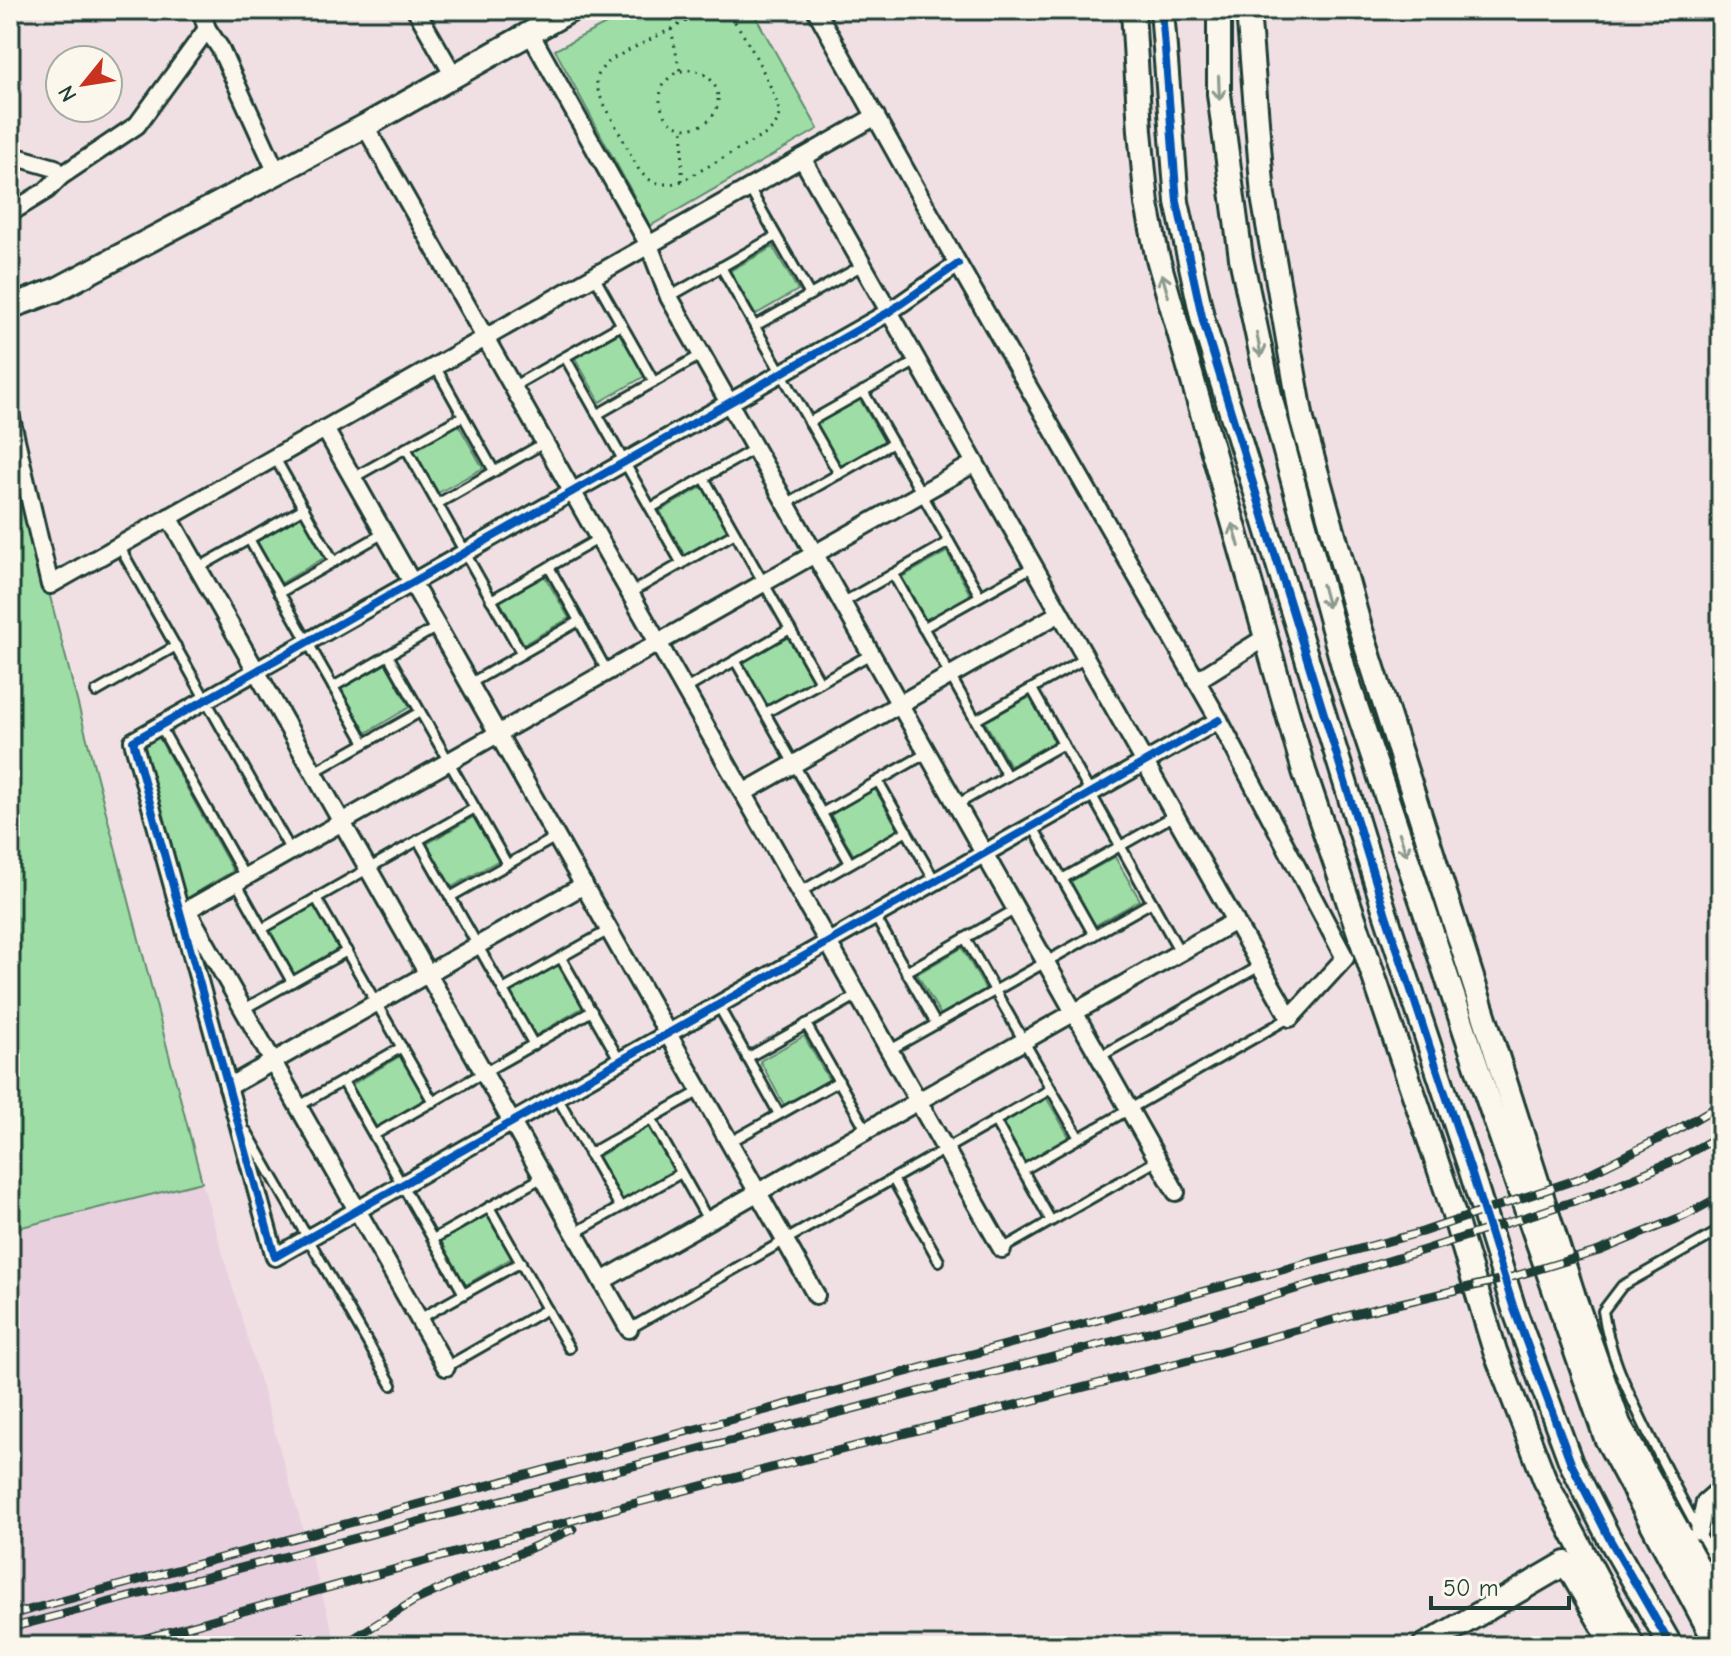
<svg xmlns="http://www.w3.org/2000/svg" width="1731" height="1656" viewBox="0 0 1731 1656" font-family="'Comic Neue',sans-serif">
  <rect width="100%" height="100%" fill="#f0e0e4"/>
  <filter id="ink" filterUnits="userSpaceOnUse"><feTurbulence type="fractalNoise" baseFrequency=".0125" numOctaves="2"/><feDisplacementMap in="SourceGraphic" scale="16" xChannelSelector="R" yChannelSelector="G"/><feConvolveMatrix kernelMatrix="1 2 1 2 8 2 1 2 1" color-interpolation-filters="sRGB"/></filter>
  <g filter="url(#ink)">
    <path fill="#e8d0de" d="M202,1182L337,1646H10V1230Z"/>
    <g fill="#9edda6" stroke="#5e8d6d" stroke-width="2">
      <path d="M633,10H752L818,129L650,226L555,50Z"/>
      <path d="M773,247L798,290L753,316L728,272Z"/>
      <path d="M620,333L645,376L600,402L575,358Z"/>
      <path d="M859,398L884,441L839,467L814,423Z"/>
      <path d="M458,424L483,468L438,493L413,449Z"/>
      <path d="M12,450L202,1182L10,1230V451Z"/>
      <path d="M704,486L729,530L684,555L660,511Z"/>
      <path d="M304,512L329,555L278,585L253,542Z"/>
      <path d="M947,552L971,596L926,621L902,577Z"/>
      <path d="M544,575L569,618L524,644L499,600Z"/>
      <path d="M788,637L812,680L767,706L743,662Z"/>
      <path d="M386,664L410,707L366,733L341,689Z"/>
      <path d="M1030,697L1055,741L1010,766L985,722Z"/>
      <path d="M157,734L233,871L182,901L140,745Z"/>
      <path d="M874,787L899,831L854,856L829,812Z"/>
      <path d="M475,816L501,859L450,888L425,845Z"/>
      <path d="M1115,857L1140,900L1094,926L1070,882Z"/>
      <path d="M317,903L342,946L291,976L266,933Z"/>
      <path d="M962,948L987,992L942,1017L917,974Z"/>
      <path d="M560,963L585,1006L535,1036L509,992Z"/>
      <path d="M804,1036L829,1080L784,1105L760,1061Z"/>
      <path d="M402,1055L427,1098L377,1128L351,1085Z"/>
      <path d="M1046,1097L1071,1140L1026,1166L1002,1122Z"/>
      <path d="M649,1127L674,1170L623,1200L598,1157Z"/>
      <path d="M490,1213L515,1256L464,1286L439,1243Z"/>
    </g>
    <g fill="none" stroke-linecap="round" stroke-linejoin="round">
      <g stroke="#1f3d34" stroke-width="14">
        <g id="lane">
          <path d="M749,188L810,295"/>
          <path d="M721,267L839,474"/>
          <path d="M594,276L654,382"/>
          <path d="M669,297L776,236"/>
          <path d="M755,326L863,265"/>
          <path d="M565,357L682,564"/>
          <path d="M435,366L494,471"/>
          <path d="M512,387L621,325"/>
          <path d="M863,391L980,596"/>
          <path d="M598,414L701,355"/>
          <path d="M809,422L917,361"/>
          <path d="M406,448L522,654"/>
          <path d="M275,458L334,562"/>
          <path d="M353,478L463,416"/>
          <path d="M704,478L820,682"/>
          <path d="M437,504L544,443"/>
          <path d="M786,504L893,443"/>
          <path d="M651,508L754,449"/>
          <path d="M249,539L365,743"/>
          <path d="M119,546L291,851"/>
          <path d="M549,567L607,671"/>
          <path d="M198,568L304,508"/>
          <path d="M893,574L1007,776"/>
          <path d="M279,593L384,533"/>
          <path d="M630,593L735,533"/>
          <path d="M491,600L598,539"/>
          <path d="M842,603L949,542"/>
          <path d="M923,628L1034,566"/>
          <path d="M388,655L507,864"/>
          <path d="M735,660L850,863"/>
          <path d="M469,684L579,621"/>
          <path d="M333,687L437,627"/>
          <path d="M1032,689L1180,952"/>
          <path d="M684,690L790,629"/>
          <path d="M96,692L176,646"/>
          <path d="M765,713L871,654"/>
          <path d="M976,720L1086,658"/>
          <path d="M160,726L245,877"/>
          <path d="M314,772L420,712"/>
          <path d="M878,781L935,881"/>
          <path d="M956,805L1063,744"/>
          <path d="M822,813L927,753"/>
          <path d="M1033,827L1094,935"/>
          <path d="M418,840L534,1045"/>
          <path d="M1062,879L1175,815"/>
          <path d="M236,882L292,982"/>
          <path d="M800,892L907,831"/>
          <path d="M450,897L556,837"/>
          <path d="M316,898L433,1102"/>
          <path d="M875,916L936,1024"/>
          <path d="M262,929L475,808"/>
          <path d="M965,938L1079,1138"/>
          <path d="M561,958L620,1061"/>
          <path d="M906,972L1016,909"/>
          <path d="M503,990L609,930"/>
          <path d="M718,1005L779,1114"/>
          <path d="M244,1009L347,951"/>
          <path d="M806,1024L867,1131"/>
          <path d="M890,1050L1152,902"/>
          <path d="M1099,1057L1260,966"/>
          <path d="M747,1058L858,995"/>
          <path d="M343,1081L464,1294"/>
          <path d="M557,1097L620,1207"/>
          <path d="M299,1106L402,1047"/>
          <path d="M651,1119L708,1220"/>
          <path d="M995,1121L1051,1221"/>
          <path d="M247,1132L392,1385"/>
          <path d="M374,1135L592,1011"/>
          <path d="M730,1142L839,1081"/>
          <path d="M589,1154L700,1091"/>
          <path d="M1023,1170L1289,1018"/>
          <path d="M893,1179L939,1261"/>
          <path d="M489,1207L569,1348"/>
          <path d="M1721,1230L1622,1286L1603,1311C1610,1356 1626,1387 1645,1427C1669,1476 1694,1524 1721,1571"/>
          <path d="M575,1233L681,1173"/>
          <path d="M433,1239L543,1177"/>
          <path d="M1002,1249L1158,1160"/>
          <path d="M419,1319L521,1262"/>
          <path d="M629,1329L1051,1089"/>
          <path d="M446,1367L547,1309"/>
          <path d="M292,1646L301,1639"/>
        </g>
      </g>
      <g stroke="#1f3d34" stroke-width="22">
        <g id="street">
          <path d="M201,10L207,29L220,48L277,173"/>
          <path d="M416,10L454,76"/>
          <path d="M530,33L649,245L669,297L1176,1192"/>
          <path d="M365,126L1002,1249"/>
          <path d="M10,155L55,168L61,176"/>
          <path d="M802,158L1290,1018L1345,958L1219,720L958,264L816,10"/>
          <path d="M10,213L47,190L61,176L137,125L207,29"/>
          <path d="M958,264L889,312L133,741L275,1257L1219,720"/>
          <path d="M10,414L50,585L876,116"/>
          <path d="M325,429L816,1295"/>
          <path d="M169,517L629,1329"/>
          <path d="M1196,681L1266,637"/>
          <path d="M743,793L1060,613"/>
          <path d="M187,910L446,1367"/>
          <path d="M180,914L975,463"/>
          <path d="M228,1087L584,885"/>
          <path d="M602,1281L1235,921"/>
          <path d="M1699,1531L1705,1502L1721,1488"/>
        </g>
      </g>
      <g stroke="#1f3d34" stroke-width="28">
        <g id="secondary">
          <path d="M1133,10L1140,131L1147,204L1157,255L1304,771L1446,1189L1495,1351L1545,1480L1633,1646"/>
          <path d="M1162,10L1177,202L1203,321L1386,915L1470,1168L1514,1309L1571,1463L1608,1536L1671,1646"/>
          <path d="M1219,10V94L1241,258L1271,400L1345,673L1486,1094L1606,1438L1718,1646"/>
          <path d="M1248,10L1263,196L1302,420L1359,624L1575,1300L1619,1424L1721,1608"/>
          <path d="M10,307L56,290L365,126L571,10"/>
          <path d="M1424,1646L1566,1563L1614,1646"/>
        </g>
      </g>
      <g stroke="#1f3d34" stroke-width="3" stroke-dasharray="2 6" stroke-linecap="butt">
        <path d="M708,10L610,60C597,72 593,81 601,98L639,170C650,184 664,187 682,181L766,134C773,129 779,122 779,113C779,97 744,33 734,21C729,15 725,12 718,10"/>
        <path d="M671,29L680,71"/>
        <circle cx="689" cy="99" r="29"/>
        <path d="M682,181L683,129"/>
      </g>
      <use href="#lane" stroke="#fbf7ec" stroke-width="8"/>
      <use href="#street" stroke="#fbf7ec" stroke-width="16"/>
      <use href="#secondary" stroke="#fbf7ec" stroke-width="22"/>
      <g stroke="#1f3d34" stroke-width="9">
        <g id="rail">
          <path d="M10,1615L1422,1232L1578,1179L1675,1131L1721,1104"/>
          <path d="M10,1628L1187,1322L1424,1250L1596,1194L1678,1159L1721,1135"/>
          <path d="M117,1646L628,1505L1201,1357L1354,1314L1512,1277L1599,1251L1686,1215L1721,1196"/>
          <path d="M341,1646L414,1601L573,1529"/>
        </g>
      </g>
      <use href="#rail" stroke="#fbf7ec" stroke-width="6" stroke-dasharray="18" stroke-linecap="butt"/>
      <g stroke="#fbf7ec" stroke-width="13">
        <g id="cycleway">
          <path d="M1162,10L1177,202L1203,321L1386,915L1470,1168L1514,1309L1571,1463L1608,1536L1671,1646"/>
          <path d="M958,264L889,312L133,741L275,1257L1219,720"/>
        </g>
      </g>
      <use href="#cycleway" stroke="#0057b8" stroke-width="8"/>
    </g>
    <defs><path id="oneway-shaft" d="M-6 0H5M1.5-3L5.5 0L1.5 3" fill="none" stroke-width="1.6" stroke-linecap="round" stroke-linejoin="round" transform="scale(2)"/></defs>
    <g stroke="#8d9a90">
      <use href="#oneway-shaft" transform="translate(1219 88) rotate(88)"/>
      <use href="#oneway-shaft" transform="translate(1165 285) rotate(-106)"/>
      <use href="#oneway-shaft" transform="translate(1259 345) rotate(78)"/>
      <use href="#oneway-shaft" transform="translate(1236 535) rotate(-106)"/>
      <use href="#oneway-shaft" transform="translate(1325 596) rotate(75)"/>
      <use href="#oneway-shaft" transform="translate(1403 844) rotate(72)"/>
    </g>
  </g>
  <rect width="1731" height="1656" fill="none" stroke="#fbf7ec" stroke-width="40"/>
  <rect x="20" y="20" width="1691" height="1616" fill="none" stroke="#1f3d34" stroke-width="3" filter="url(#ink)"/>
  <g transform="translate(84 84) rotate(240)"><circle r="38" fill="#fbf7ec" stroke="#a3ada2" stroke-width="2"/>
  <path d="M0-6L14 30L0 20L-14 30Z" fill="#c8321e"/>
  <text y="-12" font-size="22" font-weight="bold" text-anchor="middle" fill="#1f3d34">N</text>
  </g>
  <path d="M1431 1596v12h138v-12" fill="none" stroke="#1f3d34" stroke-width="4"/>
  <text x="1443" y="1596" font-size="24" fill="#1f3d34" stroke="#fbf7ec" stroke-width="6" paint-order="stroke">50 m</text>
</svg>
